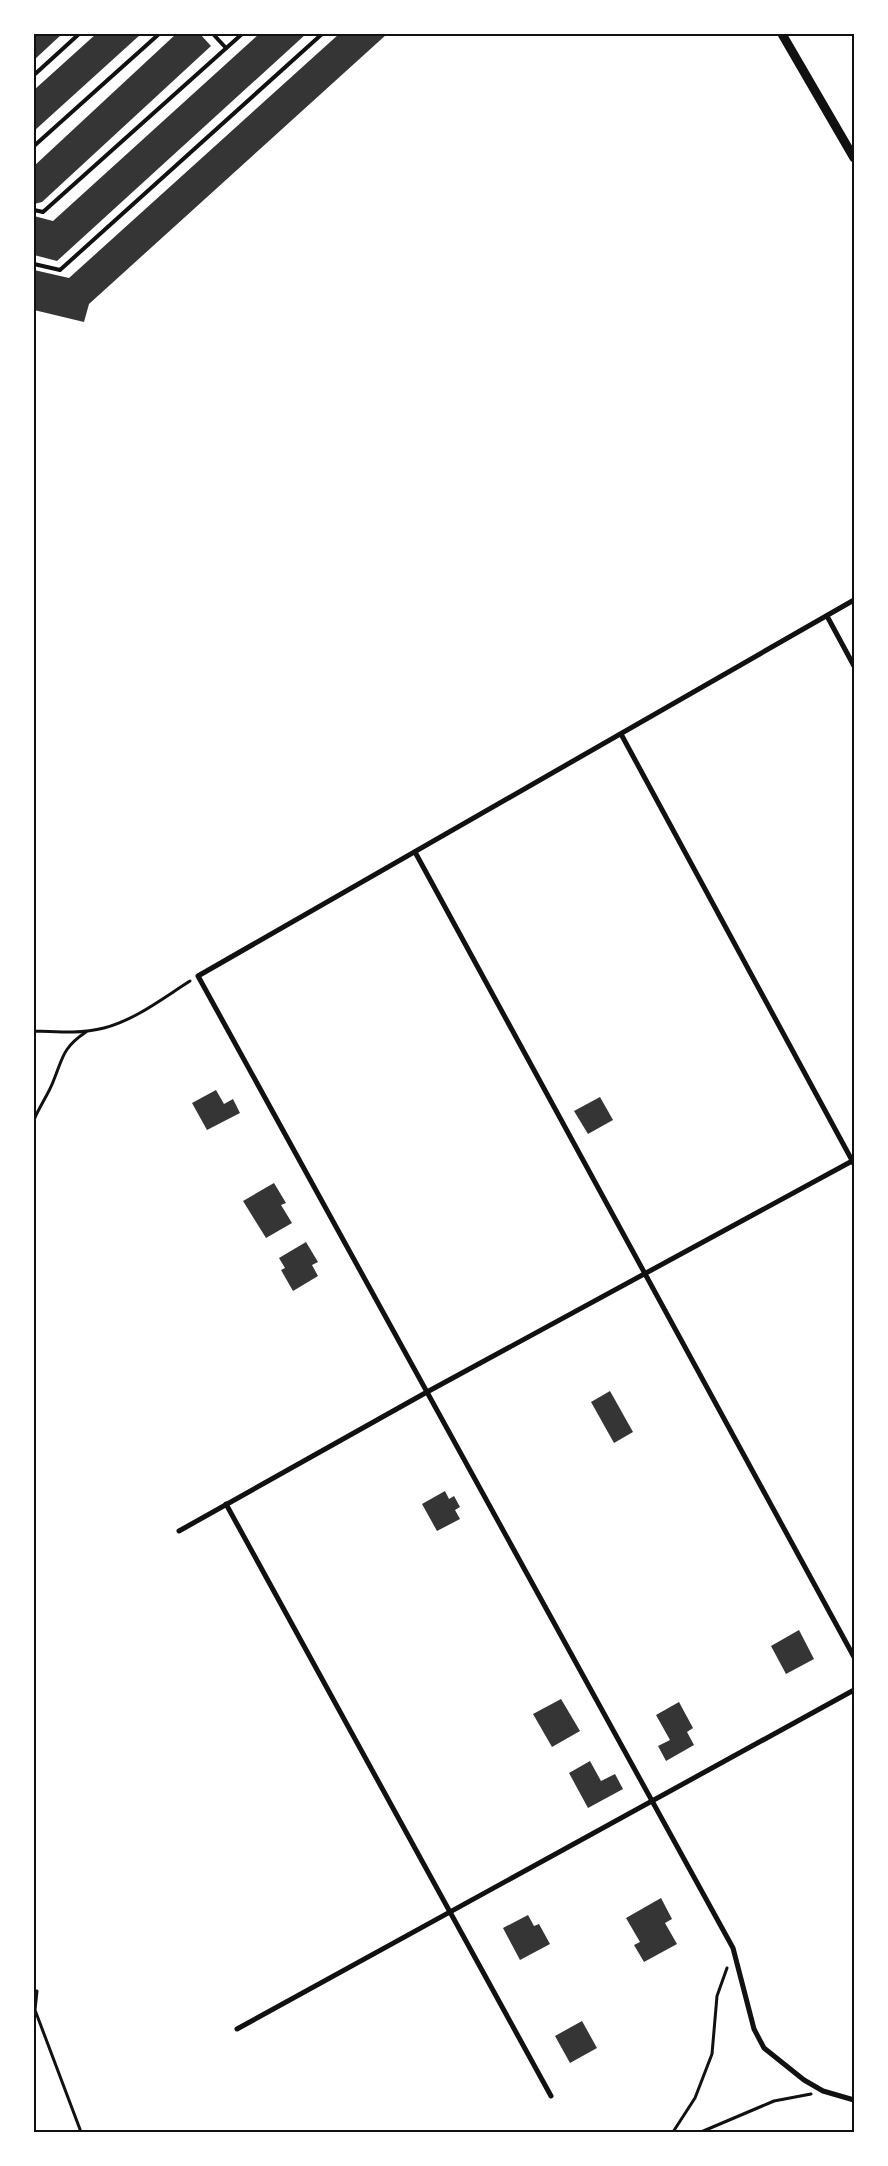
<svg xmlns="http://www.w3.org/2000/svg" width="888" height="2166" viewBox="0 0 888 2166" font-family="'DejaVu Sans',sans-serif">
  <rect width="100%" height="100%" fill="#fff"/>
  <g fill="#353535">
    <path d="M34,34H62L34,60Z"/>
    <path d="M96,34H141L34,131V90Z"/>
    <path d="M176,34H200L211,46L42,202L34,204V166Z"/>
    <path d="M259,34H306L57,261L34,255V216L53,221Z"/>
    <path d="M339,34H387L89,304L84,322L34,310V270L69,278Z"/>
    <path d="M216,1090L224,1104L233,1099L240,1113L207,1130L192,1103Z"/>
    <path d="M600,1097L613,1120L588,1134L574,1111Z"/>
    <path d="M274,1183L286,1203L281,1205L292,1223L266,1238L243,1201Z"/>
    <path d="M306,1242L318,1262L312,1265L318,1276L293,1291L281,1270L285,1268L279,1258Z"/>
    <path d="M610,1391L633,1432L614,1443L591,1402Z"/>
    <path d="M445,1491L449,1499L454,1496L460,1507L455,1510L460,1519L437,1531L422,1504Z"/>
    <path d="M799,1630L814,1659L786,1674L771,1646Z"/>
    <path d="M561,1699L580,1731L552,1747L533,1714Z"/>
    <path d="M679,1702L693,1728L687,1732L694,1745L666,1761L658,1746L670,1740L656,1715Z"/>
    <path d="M590,1761L601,1781L615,1774L623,1789L588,1808L569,1773Z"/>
    <path d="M661,1898L672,1919L665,1923L677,1944L644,1962L634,1945L640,1942L626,1918Z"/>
    <path d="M528,1915L534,1926L539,1924L550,1944L520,1960L503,1928Z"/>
    <path d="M582,2021L597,2048L570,2063L555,2036Z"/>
  </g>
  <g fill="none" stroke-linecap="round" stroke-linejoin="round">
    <g stroke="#111" stroke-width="3">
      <path d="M34,1031C57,1032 81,1034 104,1028C135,1020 163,998 190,981"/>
      <path d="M34,1120C39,1107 48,1095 53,1082C63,1058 62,1048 86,1032"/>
      <path d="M34,1991H37L35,2010L81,2132"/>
      <path d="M673,2132L695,2098L712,2054L717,1996L727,1968"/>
      <path d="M701,2132L774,2101L811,2094"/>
    </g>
    <g stroke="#111" stroke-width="4">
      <path d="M213,34L226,48"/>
      <path d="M34,75L79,34"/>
      <path d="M34,146L159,34"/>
      <path d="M34,210L43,212L242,34"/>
      <path d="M34,264L60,270L322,34"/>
    </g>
    <g stroke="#111" stroke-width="5">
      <path d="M854,600L198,976L733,1948L754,2029L764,2048L804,2080L823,2091L854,2100"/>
      <path d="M827,616L854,666"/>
      <path d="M621,734L854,1164"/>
      <path d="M415,852L854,1657"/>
      <path d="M226,1504L551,2096"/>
      <path d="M179,1531L427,1392L854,1160"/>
      <path d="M237,2029L854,1690"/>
    </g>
    <path stroke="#111" stroke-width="9" d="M782,34L854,158"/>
  </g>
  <rect width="888" height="2166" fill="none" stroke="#ffffff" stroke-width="70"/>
  <rect x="35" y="35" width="818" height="2096" fill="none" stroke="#111" stroke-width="2"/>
</svg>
